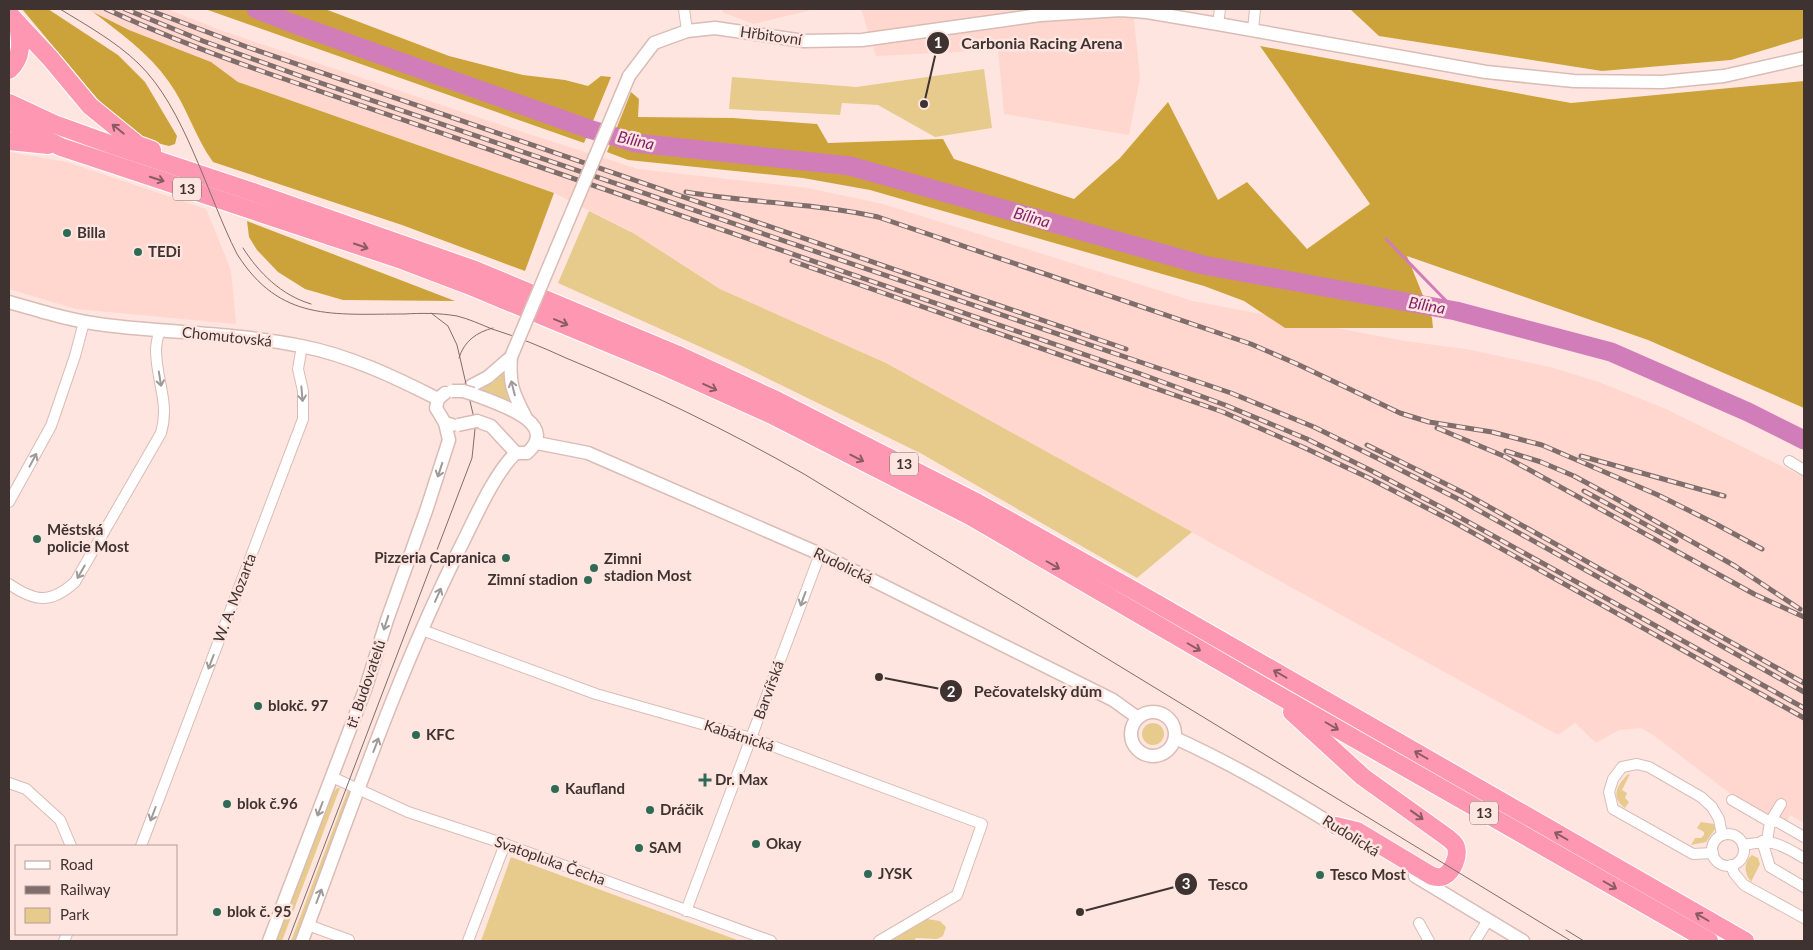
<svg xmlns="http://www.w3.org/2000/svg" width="1813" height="950" viewBox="0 0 1813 950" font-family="Lato,sans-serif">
  <rect width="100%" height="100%" fill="#ffe5e0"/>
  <g fill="#ffd7ce">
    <path d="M86,9H167L223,31L492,122L638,169L808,188L883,204L1193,301L1405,341L1466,349L1550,367L1599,382L1666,409L1804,477V823L1790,815L1786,823L1732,795L1653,735L1641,728L1619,730L1596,743L1575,723L1558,735L886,363L720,289L628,230L554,193L238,82L211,62L129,30Z"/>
    <path d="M721,9H815L754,24L724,13Z"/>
    <path d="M861,9H1133L1140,78L1129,135L1004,114L998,50L876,56Z"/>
    <path d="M9,152L67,162L206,209L231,270L236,324L76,309L9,289Z"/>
  </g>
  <g fill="#e7cb8d">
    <path d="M984,69L992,128L935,137L878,105L842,103L840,115L729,109L732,77L856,87Z"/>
    <path d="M589,211L633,233L720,289L886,363L1192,532L1137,578L922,454L734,362L558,283Z"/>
    <path d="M503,371L509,400L508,402L481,390Z"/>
    <circle cx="1153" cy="734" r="11"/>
    <path d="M1630,774L1622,790L1627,793L1625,798L1629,802L1625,808C1611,797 1616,787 1627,775Z"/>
    <path d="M337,788H340L282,941H276L333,793Z"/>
    <path d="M348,790L351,794L296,941H291Z"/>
    <path d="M1701,822L1714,824L1715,829L1706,842L1691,845L1695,838H1701L1704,835V832L1697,828Z"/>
    <path d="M1752,855L1758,858L1760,864L1751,882C1744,873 1743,863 1752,855Z"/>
    <path d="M511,857L740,941H481Z"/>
    <path d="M927,919L940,921L946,927L943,936L937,939L916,938L914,941H890Z"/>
  </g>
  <g fill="#cca33a">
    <path d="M22,9H48L118,55L145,82L177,136L175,144L169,146L138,138L117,121L94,95Z"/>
    <path d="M205,9H325L449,56L523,75L565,80L588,86L601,76L611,77L584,143Z"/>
    <path d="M1350,9H1804V38L1731,60L1602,71L1379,36Z"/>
    <path d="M93,12L129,30L211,62L238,82L554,193L525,271L402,225L213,162C195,137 187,107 169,82C149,53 120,33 93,12Z"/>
    <path d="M1260,46L1571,103L1804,81V408L1648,340L1407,256L1432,318L1433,328H1285L1244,301L1204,286L870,190L803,178L628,160L607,152L631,92L639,99L638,117L733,118L817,124L828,143L943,139L954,159L1074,199L1120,158L1168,102L1218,200L1247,182L1307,249L1370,204Z"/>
    <path d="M247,221L455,301L343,300L305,289L278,272L257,250L249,237Z"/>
  </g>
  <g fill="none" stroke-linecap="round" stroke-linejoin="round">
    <path stroke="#d17db9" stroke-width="3" d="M1386,239L1456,311"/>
    <path stroke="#d17db9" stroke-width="19" d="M256,9L294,24L589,129L636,143L850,166L1203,265L1456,311L1611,352L1748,412L1804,440"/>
    <g stroke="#dabcb5" stroke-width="12">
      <g id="minor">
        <path d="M684,9L687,31"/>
        <path d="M1218,24L1220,9"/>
        <path d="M1253,30L1255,9"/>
        <path d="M1789,461L1804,470"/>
        <path d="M9,502L51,426L75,356L84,322"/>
        <path d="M9,584C35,602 51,604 75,582L161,433C170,403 156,380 156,350C156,344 158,337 159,331"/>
        <path d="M422,630L596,694L751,738L982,824L957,895L879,941"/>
        <path d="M332,777L408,812L505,844L771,941"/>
        <path d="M9,783L26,789L60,820L71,846"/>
        <path d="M1732,800L1770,822L1767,841"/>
        <path d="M1781,804L1770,822H1778L1804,837"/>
        <circle cx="1728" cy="850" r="16"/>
        <path d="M1762,841L1770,867L1804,887"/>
        <path d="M1743,845C1774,839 1778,843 1804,858"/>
        <path d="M141,846L303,419V391L298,369L302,346"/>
        <path d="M1713,853L1693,854L1613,809L1609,792L1613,779L1622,767L1637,764L1649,767L1701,797L1712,807L1719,819L1722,835"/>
        <path d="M1731,865L1734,873L1744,885L1804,918"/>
        <path d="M686,911L820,554"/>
        <path d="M1419,923L1429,941"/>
        <path d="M308,925L349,940"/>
        <path d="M64,941L67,934"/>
        <path d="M468,941L505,844"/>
        <path d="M1475,941L1488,920"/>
      </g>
    </g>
    <g stroke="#dabcb5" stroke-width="15">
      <g id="tertiary">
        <path d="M629,76L654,43L687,31L715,28L804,41L862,40L1040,15L1121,10L1147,12L1218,24L1486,72L1574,81L1662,82L1724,76L1804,58"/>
        <path d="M9,302C40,311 72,321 105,325C170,333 236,333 301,346C348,355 395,377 438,399"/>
        <path d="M511,357C509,384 513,393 525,416"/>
        <path d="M471,386L488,377L511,357"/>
        <path d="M445,393L438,399L436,408L445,423L452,425"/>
        <path d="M473,394C495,403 562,422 527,453H516L491,426L477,421"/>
        <path d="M537,443L588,453L820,554L1113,700L1138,718"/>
        <circle cx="1153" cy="734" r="22"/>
        <path d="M1175,738C1233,764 1289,797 1343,831"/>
        <path d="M1415,876L1523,941"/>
        <path d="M269,941L366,687L387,620L426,511L449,440L445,423"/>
        <path d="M302,941C352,808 398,671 462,544C475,518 495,472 516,453"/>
      </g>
    </g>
    <g stroke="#fff" stroke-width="20">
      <g id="trunk">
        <path d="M9,14L50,58L90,106L138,145L152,150"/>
        <path d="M9,70C23,57 21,42 18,24"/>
        <path d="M9,103L54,124L115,146L256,193L475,270L676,354L776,400L978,503L1135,591L1745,941"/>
        <path d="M9,121L61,147L402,260L468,285L668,368L770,414L970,516L1259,684L1709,941"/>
        <path d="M9,141L48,145"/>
        <path d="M1292,712L1363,777L1448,838C1451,841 1455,843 1456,847C1459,856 1453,871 1444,876C1441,878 1436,877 1432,876L1357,831L1336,826"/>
      </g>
    </g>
    <use href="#minor" stroke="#fff" stroke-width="10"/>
    <use href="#tertiary" stroke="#fff" stroke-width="12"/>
    <use href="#trunk" stroke="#fe98b2" stroke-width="18"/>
    <g stroke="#7f6e6b" stroke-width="1">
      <path d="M60,9C86,25 115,41 138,63C185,108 207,195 237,254C280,322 333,314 404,314C422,313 439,313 457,316C469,319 480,324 492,329C518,337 542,347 566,358C648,392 727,430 804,474L1571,941"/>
      <path d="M243,248C259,273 281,295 311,304"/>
      <path d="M459,358C464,341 477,332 493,328"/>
      <path d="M1566,930L1584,941"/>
      <path d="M288,941L472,458L475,429L473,414L457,345L448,326L431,313"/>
    </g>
    <g stroke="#7f6e6b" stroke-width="5">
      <g id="rail">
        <path d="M106,9C158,33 212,54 267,73L1138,373L1225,405L1307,439L1372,471L1452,513L1804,708"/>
        <path d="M125,9L203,41L306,78L1143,363L1231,393L1314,427L1377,458L1460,500L1804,692"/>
        <path d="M146,9L247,47L1126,349"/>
        <path d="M686,192C750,203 815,203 878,217L1251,344L1297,364L1400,413L1429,422L1492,432L1542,445L1658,495L1714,523L1762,549"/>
        <path d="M792,261L1223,412L1305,448L1369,478L1450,520L1804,718"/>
        <path d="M1437,428L1506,457L1754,594L1804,617"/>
        <path d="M1367,445L1466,494L1804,683"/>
        <path d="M1506,451L1541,462L1574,476L1611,496L1735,566L1800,609"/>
        <path d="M1581,456L1724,496"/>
        <path d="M1584,491L1676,541"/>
      </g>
    </g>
    <use href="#rail" stroke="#ffe5e0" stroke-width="3" stroke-dasharray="9" stroke-linecap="butt"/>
    <g stroke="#dabcb5" stroke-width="15" stroke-linecap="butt">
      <g id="tertiary-bridge">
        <path d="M511,357L629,76"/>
        <path d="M452,391H463L473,394"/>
        <path d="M458,425L477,421"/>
      </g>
    </g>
    <use href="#tertiary-bridge" stroke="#fff" stroke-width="12"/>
  </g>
  <defs><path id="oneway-shaft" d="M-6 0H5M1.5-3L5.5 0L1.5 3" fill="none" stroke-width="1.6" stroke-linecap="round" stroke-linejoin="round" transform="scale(1.25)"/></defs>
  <g stroke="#8b5b65">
    <use href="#oneway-shaft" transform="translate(118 129) rotate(-141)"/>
    <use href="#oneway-shaft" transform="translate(157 179) rotate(18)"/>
    <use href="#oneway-shaft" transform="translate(361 246) rotate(19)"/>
    <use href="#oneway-shaft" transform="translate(561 322) rotate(23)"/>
    <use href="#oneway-shaft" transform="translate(710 387) rotate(25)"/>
    <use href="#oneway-shaft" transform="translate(857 458) rotate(27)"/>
    <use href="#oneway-shaft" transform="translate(1053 565) rotate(30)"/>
    <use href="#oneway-shaft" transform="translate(1194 647) rotate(30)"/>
    <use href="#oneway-shaft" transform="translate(1280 674) rotate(-150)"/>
    <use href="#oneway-shaft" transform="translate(1332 726) rotate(30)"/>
    <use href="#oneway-shaft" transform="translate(1421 755) rotate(-150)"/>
    <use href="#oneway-shaft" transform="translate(1417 815) rotate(36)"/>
    <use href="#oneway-shaft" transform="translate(1561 836) rotate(-150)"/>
    <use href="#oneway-shaft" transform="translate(1610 885) rotate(30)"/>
    <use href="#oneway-shaft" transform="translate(1702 917) rotate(-150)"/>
  </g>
  <g stroke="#9f9998">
    <use href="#oneway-shaft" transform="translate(160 379) rotate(81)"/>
    <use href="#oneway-shaft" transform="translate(513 388) rotate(-104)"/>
    <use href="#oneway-shaft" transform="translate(302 394) rotate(85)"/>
    <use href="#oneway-shaft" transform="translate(33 460) rotate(-62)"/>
    <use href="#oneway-shaft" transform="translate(440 470) rotate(108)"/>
    <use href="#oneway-shaft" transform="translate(81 572) rotate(120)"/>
    <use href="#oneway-shaft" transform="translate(438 595) rotate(-66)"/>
    <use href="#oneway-shaft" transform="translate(803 599) rotate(110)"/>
    <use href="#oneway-shaft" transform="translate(386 623) rotate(108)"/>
    <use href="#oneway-shaft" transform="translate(211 662) rotate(111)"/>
    <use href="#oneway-shaft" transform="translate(376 745) rotate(-69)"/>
    <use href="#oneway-shaft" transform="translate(320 809) rotate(111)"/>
    <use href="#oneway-shaft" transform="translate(153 814) rotate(111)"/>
    <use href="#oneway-shaft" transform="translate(319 896) rotate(-69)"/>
  </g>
  <g fill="#2e6a55" stroke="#ffe5e0" stroke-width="2">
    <circle cx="67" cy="233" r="5"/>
    <circle cx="138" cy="252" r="5"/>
    <circle cx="37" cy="539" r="5"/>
    <circle cx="506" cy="558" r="5"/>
    <circle cx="594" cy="568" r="5"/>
    <circle cx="588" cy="580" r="5"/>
    <circle cx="258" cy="706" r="5"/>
    <circle cx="416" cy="735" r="5"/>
    <path d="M702.5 772.5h5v5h5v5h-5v5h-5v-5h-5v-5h5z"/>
    <circle cx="555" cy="789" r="5"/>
    <circle cx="227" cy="804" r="5"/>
    <circle cx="650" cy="810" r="5"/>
    <circle cx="756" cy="844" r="5"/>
    <circle cx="639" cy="848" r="5"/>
    <circle cx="868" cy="874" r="5"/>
    <circle cx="1320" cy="875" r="5"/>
    <circle cx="217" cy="912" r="5"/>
  </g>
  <g text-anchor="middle" stroke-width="5" stroke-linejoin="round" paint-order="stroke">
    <g fill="#ffe5e0" stroke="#796866" stroke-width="1">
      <rect x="173" y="177.5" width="28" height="23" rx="4"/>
      <rect x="890" y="452.5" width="28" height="23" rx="4"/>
      <rect x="1470" y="801.5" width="28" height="23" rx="4"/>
    </g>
    <g font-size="14" font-weight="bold" fill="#3f3331">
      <text x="187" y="194">13</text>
      <text x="904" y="469">13</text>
      <text x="1484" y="818">13</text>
    </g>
    <g font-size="15" fill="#3f3331" stroke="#ffe5e0">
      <text transform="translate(771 36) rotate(8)" y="5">Hřbitovní</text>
      <text transform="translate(227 337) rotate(6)" y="5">Chomutovská</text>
      <text transform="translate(843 566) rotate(26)" y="5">Rudolická</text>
      <text transform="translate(235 598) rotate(-69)" y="5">W. A. Mozarta</text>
      <text transform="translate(366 684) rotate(-71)" y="5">tř. Budovatelů</text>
      <text transform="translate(769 690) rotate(-70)" y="5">Barvířská</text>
      <text transform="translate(739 736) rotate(18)" y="5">Kabátnická</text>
      <text transform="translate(1351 836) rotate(32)" y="5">Rudolická</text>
      <text transform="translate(550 861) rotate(20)" y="5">Svatopluka Čecha</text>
    </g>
    <g font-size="15" font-weight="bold" fill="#3f3331" stroke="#ffe5e0" text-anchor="start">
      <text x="77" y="238">Billa</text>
      <text x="148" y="257">TEDi</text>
      <text x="47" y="535">Městská<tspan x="47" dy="17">policie Most</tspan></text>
      <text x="496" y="563" text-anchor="end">Pizzeria Capranica</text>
      <text x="604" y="564">Zimni<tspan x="604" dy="17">stadion Most</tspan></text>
      <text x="578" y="585" text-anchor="end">Zimní stadion</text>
      <text x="268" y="711">blokč. 97</text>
      <text x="426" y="740">KFC</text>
      <text x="715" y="785">Dr. Max</text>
      <text x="565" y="794">Kaufland</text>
      <text x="237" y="809">blok č.96</text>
      <text x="660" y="815">Dráčik</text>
      <text x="766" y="849">Okay</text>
      <text x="649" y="853">SAM</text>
      <text x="878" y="879">JYSK</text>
      <text x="1330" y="880">Tesco Most</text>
      <text x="227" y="917">blok č. 95</text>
    </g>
    <g font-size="16" font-style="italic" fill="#821e6c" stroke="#ffe5e0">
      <text transform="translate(636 140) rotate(13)" y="6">Bílina</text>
      <text transform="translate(1032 217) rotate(16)" y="6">Bílina</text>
      <text transform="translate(1427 305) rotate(10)" y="6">Bílina</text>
    </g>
  </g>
  <path fill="none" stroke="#3f3331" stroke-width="2" d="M924 104L938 43M879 677L951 691M1080 912L1186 884"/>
  <g fill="#3f3331" stroke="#ffe5e0" stroke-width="2">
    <circle cx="924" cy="104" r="5"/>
    <circle cx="879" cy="677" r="5"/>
    <circle cx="1080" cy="912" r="5"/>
    <circle cx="938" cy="43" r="12"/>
    <circle cx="951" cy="691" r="12"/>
    <circle cx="1186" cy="884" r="12"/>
  </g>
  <g font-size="15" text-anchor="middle" font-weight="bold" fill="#fff">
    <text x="938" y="48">1</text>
    <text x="951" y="697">2</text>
    <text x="1186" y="889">3</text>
  </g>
  <g font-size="16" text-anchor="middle" font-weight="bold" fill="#3f3331" stroke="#ffe5e0" stroke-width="5" stroke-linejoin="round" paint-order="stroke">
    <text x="1042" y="49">Carbonia Racing Arena</text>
    <text x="1038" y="697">Pečovatelský dům</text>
    <text x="1228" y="890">Tesco</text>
  </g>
  <rect width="1813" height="950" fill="none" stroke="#3f3331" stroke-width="20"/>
  <rect x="15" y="845" width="162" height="90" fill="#ffe5e0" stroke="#b29e9a"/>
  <rect x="25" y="861" width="25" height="8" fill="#ffffff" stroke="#b29e9a"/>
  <text x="60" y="870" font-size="15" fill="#3f3331">Road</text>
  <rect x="25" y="886" width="25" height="8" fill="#7f6e6b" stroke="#b29e9a"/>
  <text x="60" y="895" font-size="15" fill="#3f3331">Railway</text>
  <rect x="25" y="908" width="25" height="15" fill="#e7cb8d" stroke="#b29e9a"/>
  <text x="60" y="920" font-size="15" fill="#3f3331">Park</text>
</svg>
